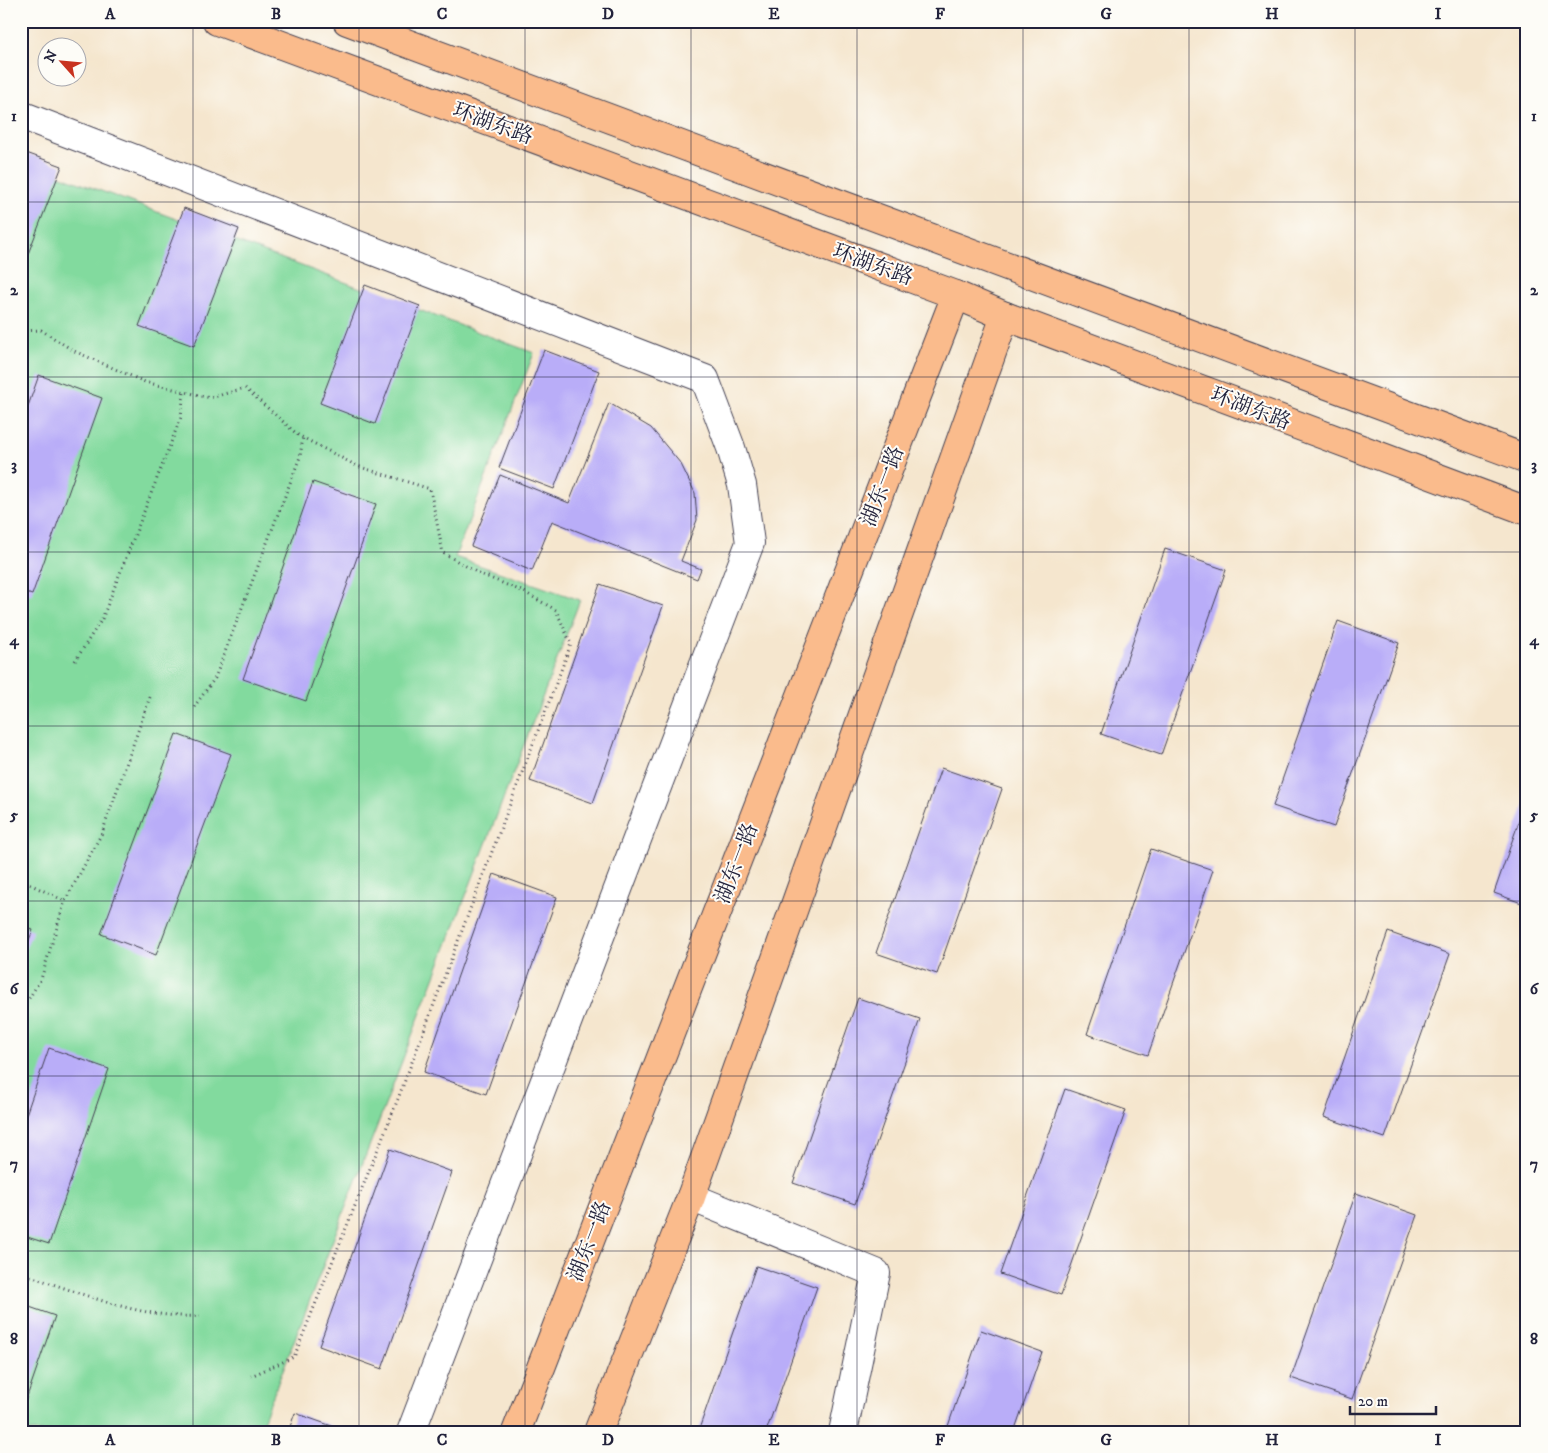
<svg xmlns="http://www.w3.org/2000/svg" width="1548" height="1453" viewBox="0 0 1548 1453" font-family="'IM FELL DW Pica','Noto Serif SC',serif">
  <rect width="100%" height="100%" fill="#fdfcf7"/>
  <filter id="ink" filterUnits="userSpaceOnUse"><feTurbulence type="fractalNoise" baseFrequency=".02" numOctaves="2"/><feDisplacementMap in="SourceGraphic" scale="10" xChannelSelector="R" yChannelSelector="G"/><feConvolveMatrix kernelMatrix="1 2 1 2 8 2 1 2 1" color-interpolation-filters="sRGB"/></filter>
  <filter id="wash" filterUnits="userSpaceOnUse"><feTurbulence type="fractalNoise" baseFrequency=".0096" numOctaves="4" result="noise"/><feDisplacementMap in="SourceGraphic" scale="20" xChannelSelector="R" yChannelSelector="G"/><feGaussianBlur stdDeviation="1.12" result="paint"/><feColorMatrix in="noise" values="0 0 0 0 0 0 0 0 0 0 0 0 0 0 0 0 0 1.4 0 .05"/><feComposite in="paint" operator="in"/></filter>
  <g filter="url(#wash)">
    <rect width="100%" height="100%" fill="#f5e6ce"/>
    <path fill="#82da9e" stroke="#527e6c" d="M21,161L534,353L455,557L580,600L259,1432H21Z"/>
    <g id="blocks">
      <g fill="#b9adf8">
        <path d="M21,151L62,166L21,272Z"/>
        <path d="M184,208L239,229L194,346L139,326Z"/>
        <path d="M365,285L420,306L375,424L320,403Z"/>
        <path d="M544,350L599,371L554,489L499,468Z"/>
        <path d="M39,375L102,398L32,595L21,591V426Z"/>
        <path d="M609,403L651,428L681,464L695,493L697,520L681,561L701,569L697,579L552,521L532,571L471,546L500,475L569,503Z"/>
        <path d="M313,482L376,504L306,701L243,679Z"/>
        <path d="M1165,549L1226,570L1161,755L1101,734Z"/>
        <path d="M600,584L663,606L593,803L530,781Z"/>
        <path d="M1338,621L1399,643L1334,827L1273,806Z"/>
        <path d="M176,734L231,754L156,955L101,934Z"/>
        <path d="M941,768L1002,789L937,974L876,953Z"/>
        <path d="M1526,801H1527V905L1494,893Z"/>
        <path d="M1151,849L1213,870L1148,1055L1087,1034Z"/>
        <path d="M494,874L557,897L486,1094L424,1072Z"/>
        <path d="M21,925L33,930L21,960Z"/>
        <path d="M1388,932L1450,954L1385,1138L1324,1117Z"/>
        <path d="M858,998L920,1019L855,1204L793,1183Z"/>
        <path d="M49,1048L109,1069L49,1244L21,1235V1129Z"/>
        <path d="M1065,1089L1126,1110L1061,1295L1000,1274Z"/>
        <path d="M390,1149L452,1172L382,1369L319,1346Z"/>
        <path d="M1356,1193L1417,1215L1352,1399L1291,1378Z"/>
        <path d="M756,1266L817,1287L766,1432H698Z"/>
        <path d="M21,1304L55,1316L22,1411H21Z"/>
        <path d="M981,1330L1042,1352L1014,1432H946Z"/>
        <path d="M295,1413L346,1431V1432H288Z"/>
      </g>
    </g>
  </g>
  <g filter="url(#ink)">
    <use href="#blocks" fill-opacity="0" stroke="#423f51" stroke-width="1"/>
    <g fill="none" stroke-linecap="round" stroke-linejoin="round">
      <g stroke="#423f51" stroke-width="30">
        <g id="minor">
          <path d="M21,115L705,379L731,448L742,485L750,543L411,1432"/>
          <path d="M691,1197L876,1273L843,1432"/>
        </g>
      </g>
      <g stroke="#423f51" stroke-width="30">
        <g id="major">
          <path d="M217,21L956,295L1005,316L1527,511"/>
          <path d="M347,21L1527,459"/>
          <path d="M516,1432L956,295"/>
          <path d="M598,1432L691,1197L1005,316"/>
        </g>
      </g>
      <g stroke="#423f51" stroke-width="3" stroke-dasharray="1 4" stroke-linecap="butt">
        <path d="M21,331L41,330L74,351L145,382L210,398L245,388L298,435L357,466L430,489L443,553L478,573L524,592L556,610L571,644L396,1104L294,1357L251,1376"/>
        <path d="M75,661L102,619L181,417L184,392"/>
        <path d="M194,707L215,678L300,457L303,437"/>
        <path d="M21,880L65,901"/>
        <path d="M21,1011L41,979L65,901L102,833L151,694"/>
        <path d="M21,1273C79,1292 138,1319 200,1316"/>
      </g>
      <use href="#minor" stroke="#fff" stroke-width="28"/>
      <use href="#major" stroke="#fabb8c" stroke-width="28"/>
    </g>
  </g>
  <path fill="none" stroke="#22223b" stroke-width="1" stroke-opacity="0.55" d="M193,21V1432M359,21V1432M525,21V1432M691,21V1432M857,21V1432M1023,21V1432M1189,21V1432M1355,21V1432M21,202H1527M21,377H1527M21,552H1527M21,726H1527M21,901H1527M21,1076H1527M21,1251H1527"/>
  <g text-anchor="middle" stroke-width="4" stroke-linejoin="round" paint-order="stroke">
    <g font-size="21" fill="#22223b" stroke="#fdfcf7">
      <text transform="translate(493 123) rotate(20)" y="7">环湖东路</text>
      <text transform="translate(873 264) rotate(20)" y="7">环湖东路</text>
      <text transform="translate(1251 408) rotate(21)" y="7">环湖东路</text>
      <text transform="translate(882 486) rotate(-69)" y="7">湖东一路</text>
      <text transform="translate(736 863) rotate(-69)" y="7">湖东一路</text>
      <text transform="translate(589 1241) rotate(-69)" y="7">湖东一路</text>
    </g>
  </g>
  <rect width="1548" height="1453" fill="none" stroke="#fdfcf7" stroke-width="55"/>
  <g transform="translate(62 62) rotate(297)"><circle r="24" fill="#fdfcf7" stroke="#a5a5ac"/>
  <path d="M0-4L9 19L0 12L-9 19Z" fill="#c8321e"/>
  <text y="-8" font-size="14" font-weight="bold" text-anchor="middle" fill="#22223b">N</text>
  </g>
  <path d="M1350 1406v8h86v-8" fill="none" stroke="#22223b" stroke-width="2.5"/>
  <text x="1358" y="1406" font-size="15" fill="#22223b" stroke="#fdfcf7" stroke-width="4" paint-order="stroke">20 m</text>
  <rect x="28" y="28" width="1492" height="1398" fill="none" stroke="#22223b" stroke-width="2"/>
  <g font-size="16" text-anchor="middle" font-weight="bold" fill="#22223b">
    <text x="110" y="19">A</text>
    <text x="276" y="19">B</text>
    <text x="442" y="19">C</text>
    <text x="608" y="19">D</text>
    <text x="774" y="19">E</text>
    <text x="940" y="19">F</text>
    <text x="1106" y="19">G</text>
    <text x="1272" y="19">H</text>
    <text x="1438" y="19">I</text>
    <text x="14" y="121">1</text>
    <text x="1534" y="121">1</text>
    <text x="14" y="295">2</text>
    <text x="1534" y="295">2</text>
    <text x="14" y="470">3</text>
    <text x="1534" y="470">3</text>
    <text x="14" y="645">4</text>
    <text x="1534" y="645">4</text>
    <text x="14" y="820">5</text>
    <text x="1534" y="820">5</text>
    <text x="14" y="994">6</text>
    <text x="1534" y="994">6</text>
    <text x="14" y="1169">7</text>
    <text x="1534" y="1169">7</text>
    <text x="14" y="1344">8</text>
    <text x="1534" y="1344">8</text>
    <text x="110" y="1445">A</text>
    <text x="276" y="1445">B</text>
    <text x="442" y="1445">C</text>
    <text x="608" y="1445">D</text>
    <text x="774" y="1445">E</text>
    <text x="940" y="1445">F</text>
    <text x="1106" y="1445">G</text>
    <text x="1272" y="1445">H</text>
    <text x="1438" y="1445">I</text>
  </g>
</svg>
